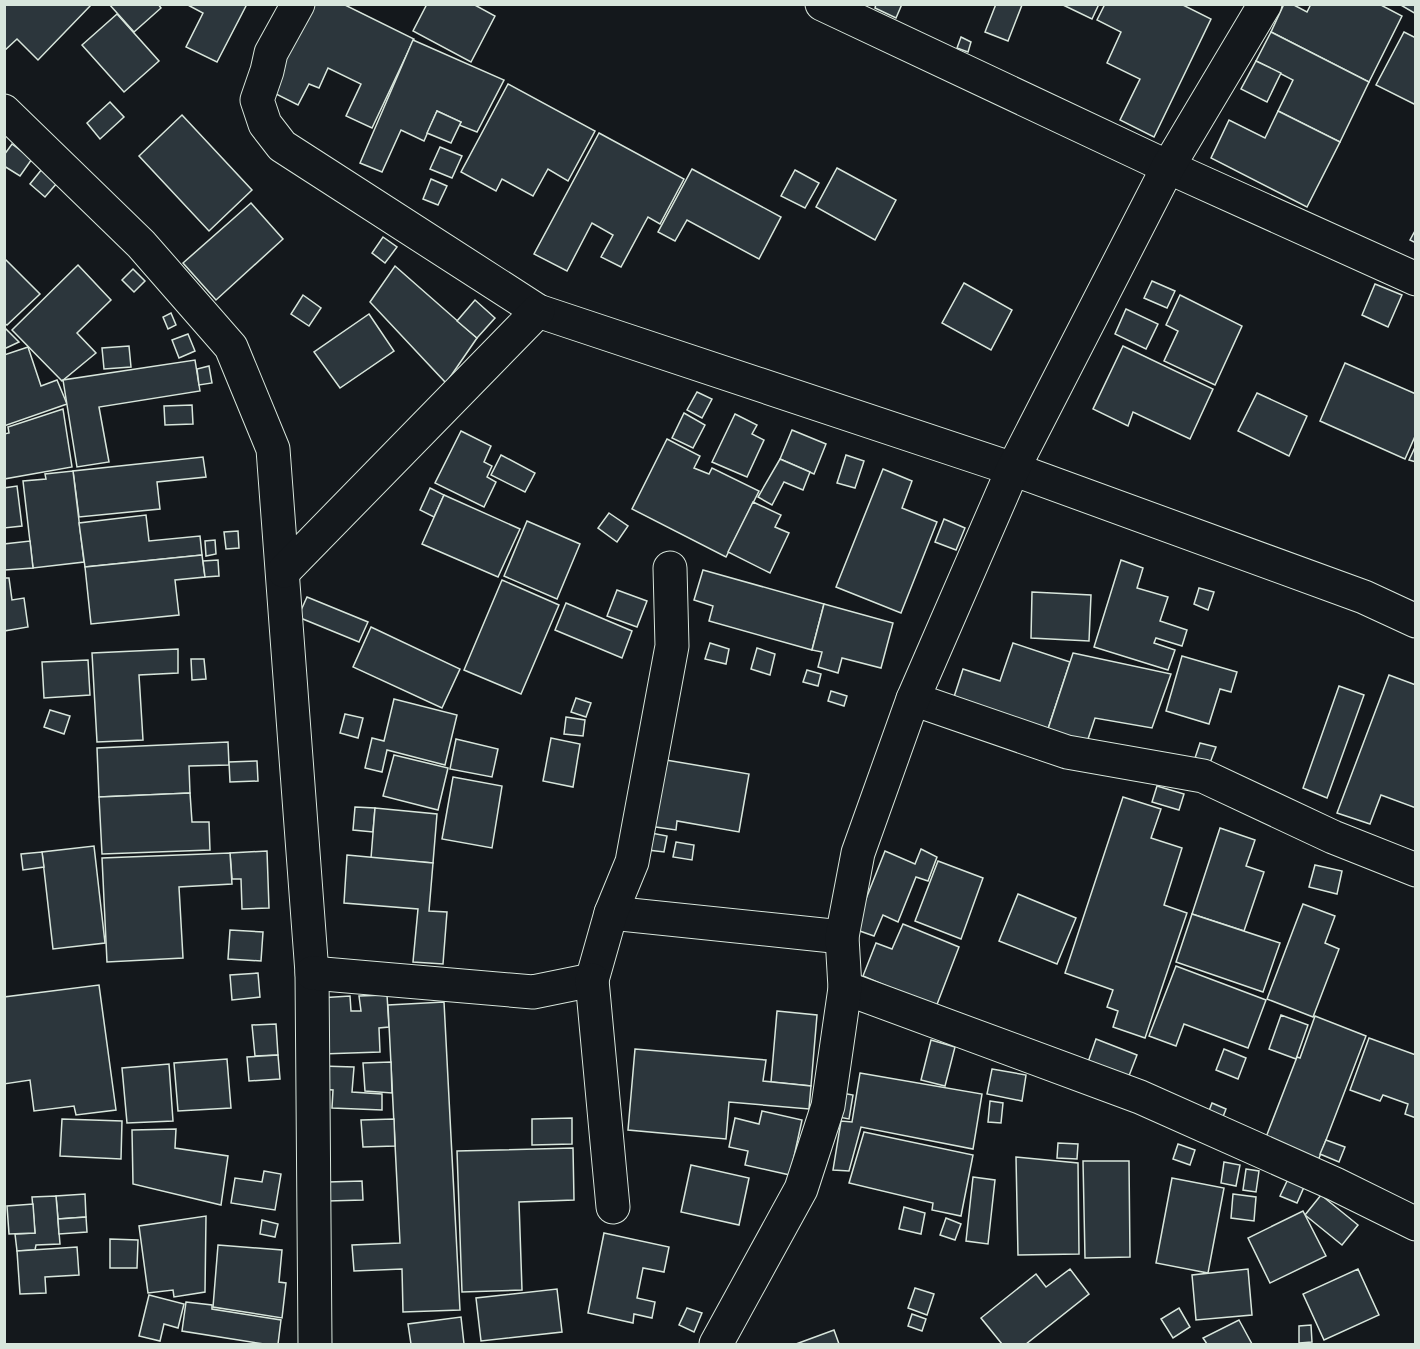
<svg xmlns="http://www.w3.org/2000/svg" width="1420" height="1349" viewBox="0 0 1420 1349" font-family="'DM Sans',sans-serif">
  <rect width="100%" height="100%" fill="#14181c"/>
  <g fill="#2c363c" stroke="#d8e6dc" stroke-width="1.5">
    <path d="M4,4H92L38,60L17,39L4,51Z"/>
    <path d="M109,4H158L161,8L134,32Z"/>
    <path d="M186,4H247L217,62L186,47L203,13Z"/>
    <path d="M311,4H343L414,39L372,128L346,116L361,84L328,68L319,88L309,84L298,105L270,91Z"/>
    <path d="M427,4H473L495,16L471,62L413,31Z"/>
    <path d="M876,4H902L896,18L875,8Z"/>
    <path d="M996,4L1022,5L1008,41L985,32Z"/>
    <path d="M1061,4H1099L1092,19Z"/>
    <path d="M1105,4H1181L1211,19L1154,137L1120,120L1140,79L1107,63L1121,32L1097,20Z"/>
    <path d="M1284,4H1292L1307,12L1311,4H1379L1402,16L1369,82L1271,32Z"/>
    <path d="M1399,4H1416V14Z"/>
    <path d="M117,14L159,61L124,92L82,45Z"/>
    <path d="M1271,32L1369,82L1340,142L1278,111L1293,80L1256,61Z"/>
    <path d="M1404,32L1416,38V105L1376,85Z"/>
    <path d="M961,37L971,42L968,52L957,48Z"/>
    <path d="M413,40L504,80L477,132L459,125L461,122L437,111L424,141L401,130L382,172L360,163Z"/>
    <path d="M1256,61L1281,73L1267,102L1241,89Z"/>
    <path d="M508,84L595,131L568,181L548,169L533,196L502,179L496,191L461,172Z"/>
    <path d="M110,102L124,117L100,139L87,123Z"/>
    <path d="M437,111L461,122L451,143L427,133Z"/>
    <path d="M1278,111L1340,142L1307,207L1211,158L1229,120L1265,138Z"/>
    <path d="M182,115L252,190L209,231L139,156Z"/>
    <path d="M599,133L684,179L660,224L648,217L621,267L601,257L613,235L592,223L567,271L534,254Z"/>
    <path d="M12,144L32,159L20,176L4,166V155Z"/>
    <path d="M440,147L462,156L452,178L430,169Z"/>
    <path d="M837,168L896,200L875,240L816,207Z"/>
    <path d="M42,169L57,183L45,197L30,184Z"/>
    <path d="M692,169L781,217L759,259L687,220L675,241L658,232Z"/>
    <path d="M795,170L819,183L805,208L781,196Z"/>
    <path d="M431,179L447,186L438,205L423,199Z"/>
    <path d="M251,203L283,239L216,300L183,263Z"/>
    <path d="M1416,229V243L1410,240Z"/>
    <path d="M383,237L397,247L385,263L372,253Z"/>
    <path d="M4,258L40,294L7,325L4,323Z"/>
    <path d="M78,265L111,300L77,333L96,353L62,381L12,330Z"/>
    <path d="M395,266L477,338L446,383L370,302Z"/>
    <path d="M133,269L145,281L134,292L122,280Z"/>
    <path d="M1152,281L1175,291L1167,308L1144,298Z"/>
    <path d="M964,283L1012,310L991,350L942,323Z"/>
    <path d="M1375,284L1402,295L1388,327L1362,315Z"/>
    <path d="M303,295L321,308L309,326L291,314Z"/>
    <path d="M1180,295L1242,326L1215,385L1164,361L1178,331L1166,325Z"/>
    <path d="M475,300L495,318L477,338L457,321Z"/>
    <path d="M1126,309L1158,324L1146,349L1115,334Z"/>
    <path d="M171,313L176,325L168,329L163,317Z"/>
    <path d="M369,314L394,351L340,388L314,352Z"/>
    <path d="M4,327L19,342L4,349Z"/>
    <path d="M188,334L195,351L179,358L172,340Z"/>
    <path d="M129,346L131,367L104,369L102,348Z"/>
    <path d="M1123,346L1213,389L1190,439L1133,412L1128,426L1093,409Z"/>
    <path d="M28,347L41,386L57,380L67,404L4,426V355Z"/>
    <path d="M195,360L200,391L99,407L109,462L77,467L63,380Z"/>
    <path d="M1345,363L1416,394V434L1405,459L1320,421Z"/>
    <path d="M209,366L212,383L199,385L197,369Z"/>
    <path d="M697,392L712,399L702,418L687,410Z"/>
    <path d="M1257,393L1307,416L1289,456L1238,431Z"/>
    <path d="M192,405L193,424L165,425L164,406Z"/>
    <path d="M63,409L72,467L4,479V434L9,433L8,427Z"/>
    <path d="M684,413L705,425L693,448L672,438Z"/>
    <path d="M735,414L757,425L752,434L764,440L747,477L712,462Z"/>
    <path d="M792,430L826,444L814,474L780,459Z"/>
    <path d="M461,431L491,446L484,462L492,466L487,477L496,482L484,507L435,483Z"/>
    <path d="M667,439L700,456L694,468L709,474L712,468L759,491L726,557L632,509Z"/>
    <path d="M1416,445V462L1409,460Z"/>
    <path d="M501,455L535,473L525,492L491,475Z"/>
    <path d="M846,455L864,461L855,488L837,483Z"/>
    <path d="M203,457L206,477L157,482L160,509L79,517L73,471Z"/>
    <path d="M780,459L810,472L803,490L784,482L772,505L758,497Z"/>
    <path d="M883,469L912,481L902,508L937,522L901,613L836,587Z"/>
    <path d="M73,471L84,562L33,568L23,481L46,479L45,474Z"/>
    <path d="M17,486L22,526L4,528V488Z"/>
    <path d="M430,488L444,495L434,517L420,510Z"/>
    <path d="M444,495L520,529L498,577L422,544Z"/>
    <path d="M753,502L781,515L775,527L789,533L770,573L728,552Z"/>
    <path d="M609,513L628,526L617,542L598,528Z"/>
    <path d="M146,515L149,541L200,536L202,555L85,567L79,523Z"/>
    <path d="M944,519L965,528L956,550L935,542Z"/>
    <path d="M527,521L580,544L557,599L504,576Z"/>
    <path d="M238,531L239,548L226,549L224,532Z"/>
    <path d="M215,540L216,554L206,556L205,541Z"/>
    <path d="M30,541L33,568L5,570L4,544Z"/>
    <path d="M202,555L205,577L175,580L179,615L91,624L85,567Z"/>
    <path d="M218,560L219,576L205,577L203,561Z"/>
    <path d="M1121,560L1143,568L1137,588L1168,597L1160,621L1187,630L1182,646L1156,638L1154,643L1175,650L1168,670L1094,647Z"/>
    <path d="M703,570L824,604L812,650L709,621L713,606L694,600Z"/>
    <path d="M4,578H9L12,600L24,598L28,627L4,631Z"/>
    <path d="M502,580L559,605L521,694L464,670Z"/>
    <path d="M1199,588L1214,592L1208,610L1194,604Z"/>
    <path d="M617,590L647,601L637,627L607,616Z"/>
    <path d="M1032,592L1091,595L1089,641L1031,638Z"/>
    <path d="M307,597L368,622L359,642L298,617Z"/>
    <path d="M566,603L632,631L622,658L555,630Z"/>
    <path d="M824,604L893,623L881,668L842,658L838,673L818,667L822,652L812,650Z"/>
    <path d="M371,627L460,669L442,708L353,667Z"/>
    <path d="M710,643L729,649L726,664L705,659Z"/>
    <path d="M1013,643L1070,662L1047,732L952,703L963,669L1000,681Z"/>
    <path d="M757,648L775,654L770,675L751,669Z"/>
    <path d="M178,649V673L139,675L143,740L97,742L92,653Z"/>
    <path d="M1073,653L1171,674L1152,728L1095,718L1086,745L1047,732Z"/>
    <path d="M1182,656L1237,672L1231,692L1220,689L1209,724L1166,711Z"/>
    <path d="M191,659H204L206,679L192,680Z"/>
    <path d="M88,660L90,695L44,698L42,662Z"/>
    <path d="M807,670L821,674L818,686L803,682Z"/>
    <path d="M1389,675L1416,685V808L1381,795L1370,824L1337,813Z"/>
    <path d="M1339,686L1364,695L1327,798L1303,788Z"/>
    <path d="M831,691L847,696L844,706L828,701Z"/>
    <path d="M576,698L591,703L586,717L571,712Z"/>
    <path d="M394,699L457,715L445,765L387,750L382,772L365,768L372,738L384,741Z"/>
    <path d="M50,710L70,716L64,734L44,727Z"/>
    <path d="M345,714L363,718L358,738L340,733Z"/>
    <path d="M566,717L585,720L583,736L564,734Z"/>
    <path d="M551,738L580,744L573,787L543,781Z"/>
    <path d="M456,739L498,749L492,777L450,769Z"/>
    <path d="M228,742L229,765L189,766L190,793L99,797L97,748Z"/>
    <path d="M1200,743L1216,747L1210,763L1195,758Z"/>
    <path d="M394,755L448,768L438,810L383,796Z"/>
    <path d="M660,759L749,774L739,832L677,821L676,830L649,826Z"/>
    <path d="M257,761L258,781L230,782L229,762Z"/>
    <path d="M453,777L502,786L492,848L442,839Z"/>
    <path d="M1157,786L1184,794L1179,810L1152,802Z"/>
    <path d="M190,793L192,822H209L210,850L102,854L99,797Z"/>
    <path d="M1123,797L1161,809L1151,838L1182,848L1164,905L1187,913L1145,1038L1113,1027L1118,1011L1107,1007L1113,990L1065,973Z"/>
    <path d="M355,807L375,808L373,832L353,830Z"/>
    <path d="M375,808L437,814L433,863L371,858Z"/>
    <path d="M1220,828L1255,840L1246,866L1264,872L1244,931L1192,914Z"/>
    <path d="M651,833L667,836L664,852L648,850Z"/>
    <path d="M676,842L694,845L692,860L673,857Z"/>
    <path d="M94,846L105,943L53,949L42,852Z"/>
    <path d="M921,849L937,857L928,881L916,877L898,922L883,915L874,936L854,929L885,851L915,864Z"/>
    <path d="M267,851L269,908L242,909L241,879H232L230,853Z"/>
    <path d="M42,852L44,867L23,870L21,854Z"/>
    <path d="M230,853L232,884L179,887L183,958L107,962L102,858Z"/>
    <path d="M347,855L433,863L429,911L447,912L443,964L413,962L418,909L344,903Z"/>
    <path d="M938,861L983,878L961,939L915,921Z"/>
    <path d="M1315,865L1342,871L1337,894L1309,887Z"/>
    <path d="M1018,894L1076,918L1057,964L999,941Z"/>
    <path d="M1303,904L1335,916L1325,943L1339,949L1313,1017L1267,999Z"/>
    <path d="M1192,914L1280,943L1263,992L1176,962Z"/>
    <path d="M903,924L959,947L936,1007L863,976L876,943L892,949Z"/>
    <path d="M230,930L263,932L261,961L228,959Z"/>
    <path d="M1176,966L1266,1000L1248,1048L1184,1024L1176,1046L1149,1036Z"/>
    <path d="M258,973L260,997L232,1000L230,975Z"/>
    <path d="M99,985L116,1110L76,1115L74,1106L34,1111L30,1080L4,1084V997Z"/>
    <path d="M387,995L389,1027L379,1028L380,1052L322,1054L319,998L350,996L351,1011H361L359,996Z"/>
    <path d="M444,1002L460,1310L403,1312L402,1269L354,1271L352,1245L400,1243L388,1005Z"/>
    <path d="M777,1011L817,1015L811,1086L771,1082Z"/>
    <path d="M1281,1015L1308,1025L1296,1059L1269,1049Z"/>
    <path d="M1315,1016L1366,1036L1316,1166L1263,1145L1297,1057L1300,1058Z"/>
    <path d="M276,1024L278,1055L255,1056L252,1025Z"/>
    <path d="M1369,1038L1416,1055V1118L1405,1114L1408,1104L1383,1095L1380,1101L1350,1090Z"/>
    <path d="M1096,1039L1137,1055L1127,1081L1087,1065Z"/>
    <path d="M931,1040L955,1047L945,1086L921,1080Z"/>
    <path d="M635,1049L766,1060L763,1081L811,1086L809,1109L729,1102L726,1139L628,1130Z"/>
    <path d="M1224,1049L1246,1058L1238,1079L1216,1070Z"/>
    <path d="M278,1055L280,1079L249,1081L247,1057Z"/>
    <path d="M227,1059L231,1108L178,1111L174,1063Z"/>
    <path d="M391,1062L392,1093L365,1091L363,1063Z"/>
    <path d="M169,1064L173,1121L127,1123L122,1068Z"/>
    <path d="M321,1066L354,1067L352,1092L382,1094V1110L332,1108L333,1090L321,1089Z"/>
    <path d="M992,1069L1026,1075L1022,1101L987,1094Z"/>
    <path d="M860,1073L982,1094L973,1149L861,1127L849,1171L833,1170L841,1121L852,1122Z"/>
    <path d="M842,1093L853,1095L849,1119L838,1117Z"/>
    <path d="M990,1101L1003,1103L1001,1123L988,1122Z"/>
    <path d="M1212,1103L1226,1109L1221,1122L1207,1116Z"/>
    <path d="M762,1111L802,1120L790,1175L745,1165L748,1151L729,1147L735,1118L759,1124Z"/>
    <path d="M572,1118V1144L532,1145V1119Z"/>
    <path d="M62,1119L122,1121L121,1159L60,1156Z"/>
    <path d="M394,1119L395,1146L363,1147L361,1120Z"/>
    <path d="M176,1129L175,1148L228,1156L221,1205L133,1184L132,1130Z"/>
    <path d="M864,1132L973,1155L961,1216L932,1210L933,1203L849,1183Z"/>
    <path d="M1326,1140L1345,1147L1339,1162L1320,1154Z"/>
    <path d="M1058,1143L1078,1144L1077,1159L1057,1158Z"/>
    <path d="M1178,1144L1195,1150L1190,1165L1173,1159Z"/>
    <path d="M573,1148L574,1200L519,1202L522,1290L462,1292L457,1151Z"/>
    <path d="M1016,1157L1078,1163L1079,1254L1018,1255Z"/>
    <path d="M1083,1161H1129L1130,1257L1085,1258Z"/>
    <path d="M1224,1162L1240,1165L1236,1186L1221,1183Z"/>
    <path d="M691,1165L749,1178L739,1225L681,1212Z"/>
    <path d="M1246,1169L1259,1171L1256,1192L1243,1190Z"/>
    <path d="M264,1171L281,1174L275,1210L231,1203L235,1178L262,1182Z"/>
    <path d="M973,1177L995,1180L988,1244L966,1241Z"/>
    <path d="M1172,1178L1224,1188L1208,1273L1156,1263Z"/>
    <path d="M1288,1179L1304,1187L1297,1203L1280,1196Z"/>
    <path d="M362,1181L363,1200L328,1201V1182Z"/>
    <path d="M85,1194L86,1217L58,1219L56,1196Z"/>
    <path d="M1233,1194L1256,1197L1254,1221L1231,1218Z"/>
    <path d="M1321,1195L1358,1225L1342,1245L1305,1215Z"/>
    <path d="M56,1196L60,1244L36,1245L35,1250L17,1251L15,1234L35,1233L32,1197Z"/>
    <path d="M33,1204L35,1233L9,1234L7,1206Z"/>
    <path d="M904,1207L925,1213L921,1234L899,1229Z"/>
    <path d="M1303,1211L1326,1256L1270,1283L1248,1238Z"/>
    <path d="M206,1216L205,1292L174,1297L173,1290L148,1293L139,1226Z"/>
    <path d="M86,1217L87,1232L59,1234L58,1219Z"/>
    <path d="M946,1218L961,1224L955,1240L940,1235Z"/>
    <path d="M262,1220L278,1224L275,1237L260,1234Z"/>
    <path d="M604,1233L669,1247L664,1272L643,1268L637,1298L655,1302L652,1318L634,1314L633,1323L588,1313Z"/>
    <path d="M110,1239L138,1240L137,1268H110Z"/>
    <path d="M218,1245L282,1250L279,1282L286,1283L282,1318L213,1307Z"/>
    <path d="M77,1247L79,1275L45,1277L46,1293L20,1294L17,1251Z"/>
    <path d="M1070,1269L1089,1294L1026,1344H1002L981,1318L1036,1274L1046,1287Z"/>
    <path d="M1248,1269L1252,1315L1196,1320L1192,1275Z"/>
    <path d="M1358,1269L1379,1315L1324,1340L1303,1294Z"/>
    <path d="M915,1288L934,1294L927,1315L908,1308Z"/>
    <path d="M557,1289L562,1332L481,1341L476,1298Z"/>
    <path d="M149,1295L184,1304L178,1328L164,1324L160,1341L139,1336Z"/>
    <path d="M186,1302L212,1305V1309L281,1320L278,1344H264L182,1331Z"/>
    <path d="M687,1308L702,1313L694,1332L679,1325Z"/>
    <path d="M1179,1308L1190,1327L1173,1338L1161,1319Z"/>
    <path d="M912,1314L926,1319L922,1331L908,1326Z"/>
    <path d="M461,1317L464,1344H411L408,1324Z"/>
    <path d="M1239,1320L1252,1344H1207L1203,1338Z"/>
    <path d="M1311,1325L1312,1342L1299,1343V1326Z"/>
    <path d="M834,1330L839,1344H796Z"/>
  </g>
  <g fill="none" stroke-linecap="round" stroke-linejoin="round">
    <g stroke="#d8e6dc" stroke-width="35">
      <g id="street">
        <path d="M298,4L271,53L267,71L257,100L265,124L282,146L538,311L1013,469L1364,597L1416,621"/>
        <path d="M822,4L1168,167L1416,279"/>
        <path d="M4,111L141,244L231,347L273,449L312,973L315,1344"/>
        <path d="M284,571L538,311"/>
        <path d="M913,699L1067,752L1203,776L1333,837L1416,870"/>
        <path d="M611,913L842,937"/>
        <path d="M312,973L533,992L592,980L611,913L632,862L672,646L670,568"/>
        <path d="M592,980L613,1207"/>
        <path d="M845,988L1140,1097L1335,1184L1416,1224"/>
        <path d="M716,1344L801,1189L828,1106L845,988L842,937L858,853L913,699L1013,469L1168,167L1265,4"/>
      </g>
    </g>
    <use href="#street" stroke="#14181c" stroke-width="33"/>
  </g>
  <rect width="1420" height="1349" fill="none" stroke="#d8e6dc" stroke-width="12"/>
</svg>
